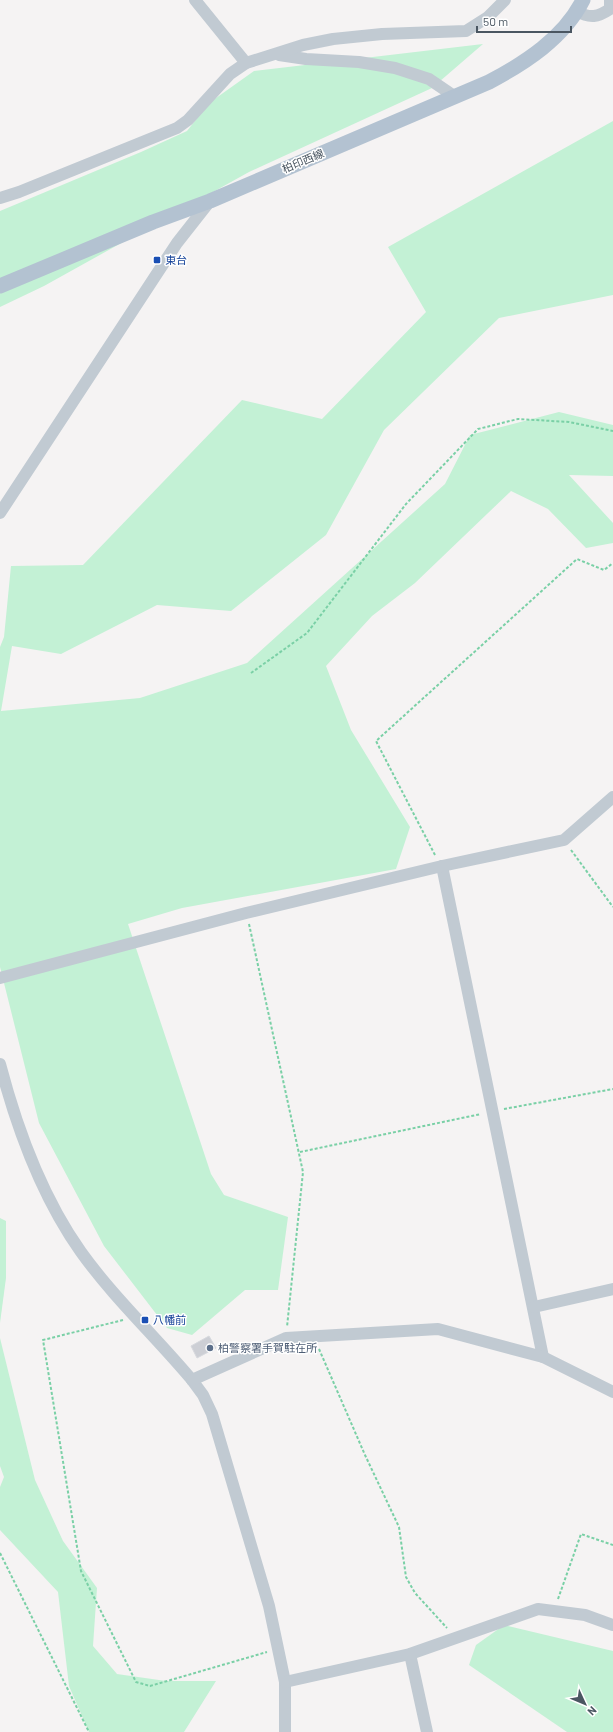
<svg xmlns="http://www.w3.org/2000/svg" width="613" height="1732" viewBox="0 0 613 1732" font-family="Barlow,'Noto Sans JP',sans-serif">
  <rect width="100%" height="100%" fill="#f5f3f3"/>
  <g fill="#c3f1d5">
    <path d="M483,44L432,88L249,172L44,286L0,307V211L141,152L187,131L209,103L254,71Z"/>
    <path d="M613,121V295L499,318L384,430L326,535L231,611L157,605L61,654L12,646L1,711L140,698L247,663L445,484L470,435L559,412L613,425V476L569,475L613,523V543L586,548L548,509L511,491L415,583L372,616L326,666L351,730L410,827L396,869L182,908L128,924L211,1174L224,1195L288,1217L278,1290H245L192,1335L167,1328L104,1246L39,1123L0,967V647L4,637L11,566L83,565L242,400L322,419L426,312L388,247Z"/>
    <path d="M0,1218L6,1221V1278L0,1323Z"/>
    <path d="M0,1338L35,1480L63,1541L97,1588L93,1646L117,1674L166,1681H216L184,1732H89L69,1686L58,1592L0,1530V1487L4,1477L0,1466Z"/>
    <path d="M504,1625L613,1651V1732H567L469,1665L476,1645Z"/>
  </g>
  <path fill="#cdcfd5" stroke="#d7d9de" d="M209,1336L216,1348L197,1358L191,1346Z"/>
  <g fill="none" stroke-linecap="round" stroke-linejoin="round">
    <g stroke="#7ad0a6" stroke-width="2" stroke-dasharray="3 2" stroke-linecap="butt">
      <path d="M251,673L307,633L406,504L478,429L518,419L569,422L613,431"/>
      <path d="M571,850L613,907"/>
      <path d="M435,855L376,741L577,559L604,570L613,563"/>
      <path d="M249,924L303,1172L287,1327"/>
      <path d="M504,1109L613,1089"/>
      <path d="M300,1152L481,1114"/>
      <path d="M123,1320L43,1340L81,1571L136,1682L150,1686L267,1652"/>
      <path d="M319,1349L365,1455L399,1527L406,1577L415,1593L447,1628"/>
      <path d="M0,1553L89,1732"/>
      <path d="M558,1599L581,1534L613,1545"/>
    </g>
    <g stroke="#c1cad2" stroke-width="12">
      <path d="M195,0L246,63"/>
      <path d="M577,11C590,19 598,17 610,9V0"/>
      <path d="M279,55L306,59L359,62L395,68L429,79L454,96"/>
      <path d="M0,198L19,192L177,128L188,120L230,74L246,63L303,45L333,39L382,34L466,31L488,17L505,0"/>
      <path d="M0,513L177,243L210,201"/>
      <path d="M442,866L543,1357"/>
      <path d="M0,978L246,913L442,866L564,840L613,797"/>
      <path d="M0,1064C17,1129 42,1197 81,1252C114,1298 156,1337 192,1380L203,1395L212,1414L269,1606L285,1682V1732"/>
      <path d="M534,1307L613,1289"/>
      <path d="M192,1380L286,1338L438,1329L543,1357L613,1392"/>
      <path d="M410,1654L427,1732"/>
      <path d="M285,1682L410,1654L538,1609L585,1615L613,1625"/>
    </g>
    <path stroke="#b3c2d1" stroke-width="15" d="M0,286L153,222L210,201L489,82C525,63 564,38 583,0"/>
  </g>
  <g fill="#1a4fb4" stroke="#fff" stroke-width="1.5">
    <rect x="153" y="256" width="8" height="8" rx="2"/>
    <rect x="141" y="1316" width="8" height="8" rx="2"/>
  </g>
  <circle fill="#5c6f8a" stroke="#fff" stroke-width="1.5" cx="210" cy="1348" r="4"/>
  <g text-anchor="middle" stroke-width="3" stroke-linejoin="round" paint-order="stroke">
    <g font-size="11" fill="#4a5661" stroke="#fff">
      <text transform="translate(303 161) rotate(-23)" y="4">柏印西線</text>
    </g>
    <g font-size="11" fill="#164399" stroke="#fff" text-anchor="start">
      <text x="165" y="264">東台</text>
      <text x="153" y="1324">八幡前</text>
    </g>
    <g font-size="11" fill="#4e5e75" stroke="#fff" text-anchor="start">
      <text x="218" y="1352">柏警察署手賀駐在所</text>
    </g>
  </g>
  <g transform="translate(585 1704) rotate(134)" stroke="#ffffff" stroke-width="3" paint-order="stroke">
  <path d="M0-3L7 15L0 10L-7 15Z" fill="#4a5661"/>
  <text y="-6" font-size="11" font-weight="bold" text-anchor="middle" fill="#4a5661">N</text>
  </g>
  <path d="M477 26v6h94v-6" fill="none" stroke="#4a5661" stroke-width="2"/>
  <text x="483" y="26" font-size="12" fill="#4a5661" stroke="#ffffff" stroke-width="3" paint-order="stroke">50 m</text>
</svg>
